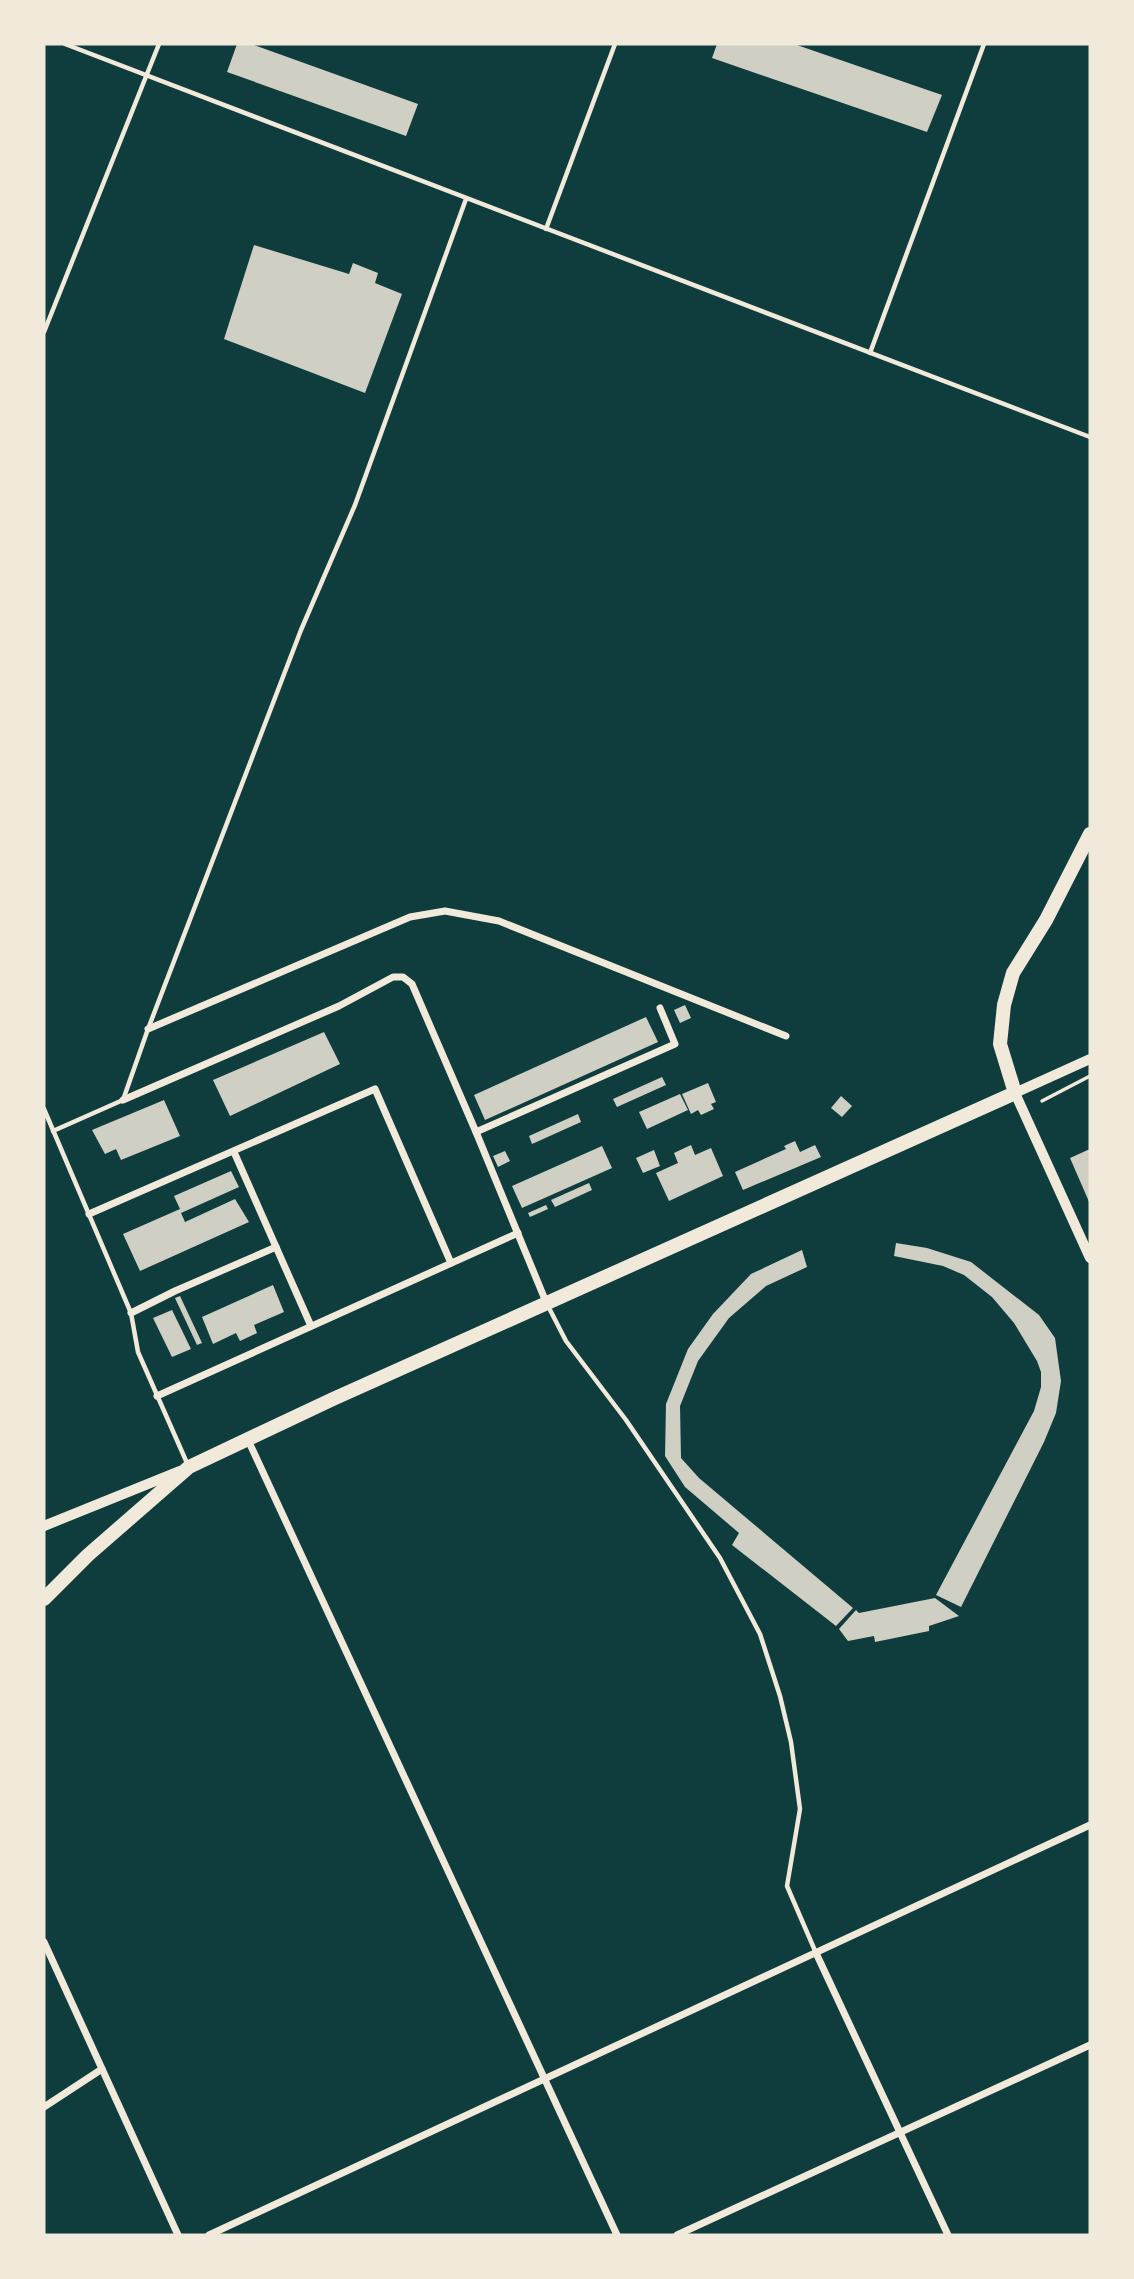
<svg xmlns="http://www.w3.org/2000/svg" width="1134" height="2279" viewBox="0 0 1134 2279" font-family="Quicksand,sans-serif">
  <rect width="100%" height="100%" fill="#0f3d3e"/>
  <g fill="#cfcfc3">
    <path d="M237,44H251L418,104L406,136L227,72Z"/>
    <path d="M717,44H794L942,95L927,132L712,58Z"/>
    <path d="M254,245L349,274L353,263L378,273L375,283L402,294L365,393L224,339Z"/>
    <path d="M685,1005L691,1018L680,1023L674,1010Z"/>
    <path d="M646,1017L658,1042L485,1120L474,1095Z"/>
    <path d="M324,1032L340,1064L230,1116L213,1080Z"/>
    <path d="M662,1077L666,1085L617,1107L613,1099Z"/>
    <path d="M708,1083L716,1102L711,1104L714,1109L701,1115L698,1110L691,1114L682,1094Z"/>
    <path d="M680,1094L688,1110L647,1129L639,1112Z"/>
    <path d="M841,1096L852,1106L842,1117L831,1108Z"/>
    <path d="M164,1100L180,1136L121,1160L116,1149L105,1154L92,1130Z"/>
    <path d="M578,1114L581,1122L532,1144L529,1136Z"/>
    <path d="M795,1141L800,1152L815,1145L821,1157L743,1190L735,1172L786,1149L784,1146Z"/>
    <path d="M691,1145L695,1155L711,1148L723,1176L669,1201L656,1173L678,1163L674,1153Z"/>
    <path d="M602,1146L612,1168L522,1208L512,1186Z"/>
    <path d="M1090,1149V1204L1070,1158Z"/>
    <path d="M654,1150L660,1166L643,1173L636,1158Z"/>
    <path d="M505,1151L510,1161L498,1167L493,1156Z"/>
    <path d="M231,1171L239,1187L181,1213L185,1222L235,1199L249,1222L140,1271L123,1234L180,1209L174,1196Z"/>
    <path d="M589,1183L592,1190L555,1207L551,1200Z"/>
    <path d="M546,1205L548,1209L530,1217L528,1213Z"/>
    <path d="M896,1243L927,1248L971,1262L1039,1315L1055,1338L1061,1381L1056,1413L1044,1442L961,1607L936,1595L1034,1411L1041,1387V1372L1037,1361L1014,1323L992,1297L964,1275L943,1266L894,1256Z"/>
    <path d="M802,1250L807,1267L766,1286L729,1318L698,1361L680,1406L681,1458L699,1478L853,1608L836,1626L732,1545L739,1533L685,1487L665,1456L666,1404L688,1349L713,1314L751,1274Z"/>
    <path d="M273,1285L284,1312L254,1325L257,1333L240,1341L236,1333L213,1344L202,1317Z"/>
    <path d="M180,1296L202,1343L197,1345L175,1298Z"/>
    <path d="M172,1310L191,1349L172,1357L153,1318Z"/>
    <path d="M935,1598L959,1616L929,1626V1631L875,1642L874,1636L848,1641L839,1629L856,1610L859,1613Z"/>
  </g>
  <g fill="none" stroke-linecap="round" stroke-linejoin="round">
    <path stroke="#f1e9da" stroke-width="3.5" d="M1042,1101L1090,1076"/>
    <g stroke="#f1e9da" stroke-width="4.5">
      <path d="M65,44L1090,437"/>
      <path d="M546,229L615,44"/>
      <path d="M44,332L159,44"/>
      <path d="M870,353L984,44"/>
      <path d="M44,1109L131,1313L138,1352L187,1463"/>
      <path d="M53,1131L123,1100L148,1029L301,630L355,505L466,199"/>
      <path d="M548,1306L566,1341L626,1420L720,1558L760,1634L780,1696L791,1742L800,1809L787,1886L816,1953"/>
    </g>
    <g stroke="#f1e9da" stroke-width="7">
      <path d="M148,1029L410,917L445,911L499,921L786,1036"/>
      <path d="M123,1100L339,1006L393,977H403L412,984L476,1132L546,1302"/>
      <path d="M476,1132L675,1044L660,1008"/>
      <path d="M234,1152L311,1326"/>
      <path d="M89,1214L375,1089L451,1263"/>
      <path d="M131,1313L175,1291L276,1247"/>
      <path d="M157,1396L518,1233"/>
      <path d="M248,1440L617,2235"/>
      <path d="M44,1942L178,2235"/>
      <path d="M816,1953L948,2235"/>
      <path d="M44,2107L102,2069"/>
      <path d="M209,2235L1090,1825"/>
      <path d="M677,2235L1090,2045"/>
    </g>
    <g stroke="#f1e9da" stroke-width="10">
      <path d="M1090,1059L1015,1093L1090,1258"/>
      <path d="M44,1526L180,1471"/>
    </g>
    <path stroke="#f1e9da" stroke-width="14" d="M44,1599L88,1555L189,1467L333,1399L1015,1093L1000,1044L1004,1005L1013,973L1046,920L1090,834"/>
  </g>
  <rect width="1134" height="2279" fill="none" stroke="#f1e9da" stroke-width="91"/>
</svg>
